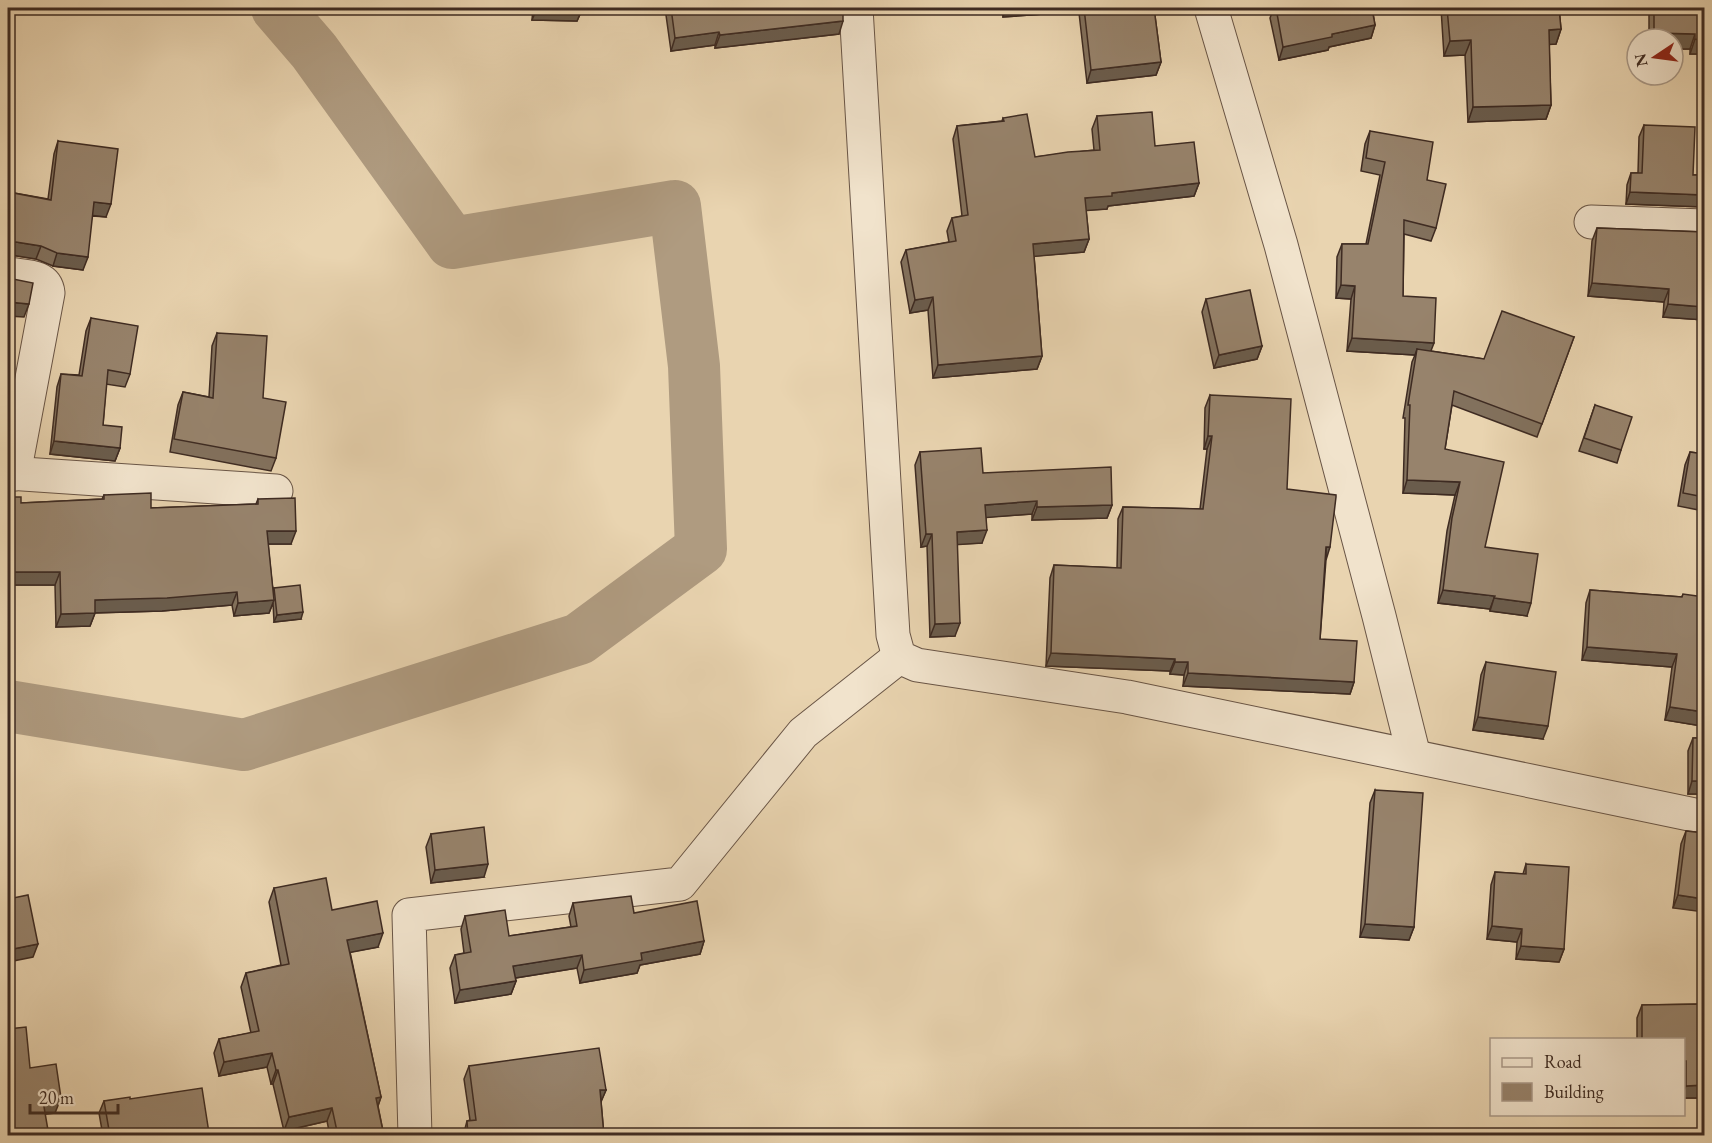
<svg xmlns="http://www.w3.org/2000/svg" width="1712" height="1143" viewBox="0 0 1712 1143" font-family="'EB Garamond',serif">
  <rect width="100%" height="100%" fill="#e9d4b0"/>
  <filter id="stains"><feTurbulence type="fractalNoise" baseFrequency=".00333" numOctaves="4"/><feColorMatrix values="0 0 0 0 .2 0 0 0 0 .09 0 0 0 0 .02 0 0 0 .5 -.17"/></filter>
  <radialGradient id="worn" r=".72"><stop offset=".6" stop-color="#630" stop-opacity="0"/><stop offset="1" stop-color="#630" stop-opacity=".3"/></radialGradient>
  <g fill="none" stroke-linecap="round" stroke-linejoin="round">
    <path stroke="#af9b80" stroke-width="52" d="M8,706L244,745L579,639L701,549L694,366L675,206L452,243L314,51L277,8"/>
    <g stroke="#695546" stroke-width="35">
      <g id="street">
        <path d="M856,8L893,635L899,657L917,665L1127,697L1704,817"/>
        <path d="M1211,8L1281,245L1379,616L1414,756"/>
        <path d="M1591,222L1704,226"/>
        <path d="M8,274C23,277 46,274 48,293L14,474"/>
        <path d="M8,473L276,491"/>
        <path d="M415,1136L409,915L680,884L803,733L899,657"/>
      </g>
    </g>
    <use href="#street" stroke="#f1e3cc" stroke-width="33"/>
  </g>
  <g fill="#82715d" stroke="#3e2b22" stroke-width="1.5">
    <path d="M533,8H642L641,11L581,12L577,21L532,20Z"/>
    <path d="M669,8H843L839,34L715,48V45L671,51L666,15Z"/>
    <path d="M1002,8H1154L1161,62L1156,75L1087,83L1079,13L1072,14V12L1003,17Z"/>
    <path d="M1273,8H1372L1375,25L1371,38L1329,47L1328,50L1279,60L1270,18L1273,10Z"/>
    <path d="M1441,8H1559L1561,29L1556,44H1549L1551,105L1546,119L1468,122L1465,55L1444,56Z"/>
    <path d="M1649,8H1704V54H1690V49H1673V39H1649Z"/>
    <path d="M1097,116L1155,146L1199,183L1194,196L1108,206L1107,209L1086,210L1089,239L1084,252L1034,256L1042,356L1037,369L933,378L928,310L910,313L901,262L906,250L949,242L947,231L952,218L962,216L953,139L957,126L1002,121L1003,118L1035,157L1094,150L1092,129Z"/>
    <path d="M1644,125L1693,175H1704V207L1626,204L1627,185L1631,173H1638L1639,137Z"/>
    <path d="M1370,131L1427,180L1436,228L1431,241L1404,234L1403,296L1431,351L1484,359L1574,337L1537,437L1452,405L1445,449L1485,547L1527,616L1490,611V609L1438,603L1447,531L1455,495L1403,493L1405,418H1403L1412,362L1415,355L1347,351L1351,299L1336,298L1337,257L1342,244H1366L1380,175L1361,171L1365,144Z"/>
    <path d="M58,141L106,217L92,216L83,270L53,266L36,259L11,255L8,256V192L48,199L54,154Z"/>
    <path d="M1597,228L1704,232V320L1663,317L1664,302L1588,296L1592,241Z"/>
    <path d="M1206,299L1262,346L1257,359L1214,368L1202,312Z"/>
    <path d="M91,318L130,374L125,387L106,384L103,425L120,448L115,461L50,454L57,387L61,374L79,375L86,331Z"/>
    <path d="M217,333L263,398L276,458L271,471L170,452L178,405L183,392L209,397L212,346Z"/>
    <path d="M1210,395L1287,489L1326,560L1320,639L1354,682L1350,694L1183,686L1184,675L1170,674V671L1046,666L1050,578L1054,565L1117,568L1118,519L1123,507L1200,509L1207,449H1204L1205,408Z"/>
    <path d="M1595,405L1621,450L1617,463L1579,451Z"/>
    <path d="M920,452L983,473L1112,505L1107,518L1032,520V514L986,517L982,543L957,544L955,636L930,637L927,546L921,547L915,465Z"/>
    <path d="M1690,452L1704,454V511L1678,506L1685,465Z"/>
    <path d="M104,495L151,508L256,504L258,499L291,544H268L273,592L274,588L301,619L274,622L273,603L269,613L234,616L232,605L162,611L95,613L90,626L56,627L55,585H8V497L21,503L102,499Z"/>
    <path d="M1590,590L1682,597L1683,594L1702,726L1665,720L1672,667L1582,660L1586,603Z"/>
    <path d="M1486,662L1543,739L1473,730L1481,675Z"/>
    <path d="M1693,738H1704V794H1688V751Z"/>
    <path d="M1375,790L1414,927L1409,940L1360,937L1370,803Z"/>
    <path d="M1686,831L1704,833L1673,908L1681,844Z"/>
    <path d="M431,834L484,877L431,883L426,847Z"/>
    <path d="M1526,864L1564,949L1559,962L1516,959L1517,942L1487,939L1491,885L1495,872L1523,874Z"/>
    <path d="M274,888L332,910L378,947L350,952L381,1097L378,1106L384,1136H330L327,1121L284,1131L273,1084H271L267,1067L219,1076L214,1053L219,1039L251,1033L241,987L246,973L281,965L269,902Z"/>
    <path d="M573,903L634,913L704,941L700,954L640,965L637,973L580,983L577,968L515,978L516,981L511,994L455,1003L450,968L455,955L464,953L461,929L465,916L509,936L571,927L569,916Z"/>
    <path d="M1704,1004V1098H1683V1040H1637V1018L1642,1005Z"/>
    <path d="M469,1066L606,1090L601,1101L604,1136H463L467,1121L470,1120L464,1079Z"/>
    <path d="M130,1099L209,1133L208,1136H103L99,1113L104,1101Z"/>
  </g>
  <g fill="#6a5c4c" stroke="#3e2b22" stroke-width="1.5">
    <path d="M537,8H642L641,11L581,12L577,21L532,20Z"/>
    <path d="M1006,8H1073L1072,12L1003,17Z"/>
    <path d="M1074,8H1081L1079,13L1072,14Z"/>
    <path d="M843,21L839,34L715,48L720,35Z"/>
    <path d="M1375,25L1371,38L1329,47L1328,50L1279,60L1283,47L1332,34Z"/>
    <path d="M1561,29L1556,44L1543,45L1549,30Z"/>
    <path d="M719,32L715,45L671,51L675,38Z"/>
    <path d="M1654,33L1695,34L1690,49H1673V39H1652Z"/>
    <path d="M1695,39L1704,40V54H1690Z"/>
    <path d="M1471,40L1465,55L1444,56L1450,41Z"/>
    <path d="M1161,62L1156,75L1087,83L1091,70Z"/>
    <path d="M1551,105L1546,119L1468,122L1473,107Z"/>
    <path d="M1199,183L1194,196L1108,206L1107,209L1081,211L1085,198L1112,193Z"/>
    <path d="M1630,192L1704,195V207L1626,204Z"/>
    <path d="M94,202L111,204L106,217L89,215Z"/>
    <path d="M1089,239L1084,252L1028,257L1033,244Z"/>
    <path d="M16,242L41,246L36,259L11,255L8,256V244Z"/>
    <path d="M57,253L88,257L83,270L53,266Z"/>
    <path d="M1592,283L1669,289L1664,302L1588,296Z"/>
    <path d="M1341,285L1355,286L1351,299L1336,298Z"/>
    <path d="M933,297L928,310L910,313L915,300Z"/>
    <path d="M8,302L29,304L24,317L8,316Z"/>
    <path d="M1668,304L1704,307V320L1663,317Z"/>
    <path d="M1352,338L1434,343L1429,356L1417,349L1415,355L1347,351Z"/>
    <path d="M1262,346L1257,359L1214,368L1219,355Z"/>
    <path d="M1042,356L1037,369L933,378L938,365Z"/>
    <path d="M1208,436H1212L1207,449H1204Z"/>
    <path d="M54,441L120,448L115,461L50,454Z"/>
    <path d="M1407,480L1460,482L1455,495L1403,493Z"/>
    <path d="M1037,501L1032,514L981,518L985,505Z"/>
    <path d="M1112,505L1107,518L1032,520L1037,507Z"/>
    <path d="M987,530L982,543L952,545L957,532Z"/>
    <path d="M267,531H296L291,544H262Z"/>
    <path d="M926,534H932L927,546L921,547Z"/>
    <path d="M1326,547H1330L1326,560Z"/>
    <path d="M8,572H60L55,585H8Z"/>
    <path d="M1443,590L1495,596L1490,609L1438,603Z"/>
    <path d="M237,592L232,605L162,611L90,613L95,600Z"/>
    <path d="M1494,598L1531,603L1527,616L1490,611Z"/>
    <path d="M274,600L269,613L234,616L238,603Z"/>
    <path d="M303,612L301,619L274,622L277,615Z"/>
    <path d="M95,613L90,626L56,627L61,614Z"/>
    <path d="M960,623L955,636L930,637L935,624Z"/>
    <path d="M1587,647L1677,654L1672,667L1582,660Z"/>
    <path d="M1051,653L1175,659L1170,671L1046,666Z"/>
    <path d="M1175,662H1188L1184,675L1170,674Z"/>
    <path d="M1188,673L1354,682L1350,694L1183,686Z"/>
    <path d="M1670,707L1704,712V720L1702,726L1665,720Z"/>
    <path d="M1478,717L1548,726L1543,739L1473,730Z"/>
    <path d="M1692,781H1704V794H1688Z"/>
    <path d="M488,864L484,877L431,883L435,870Z"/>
    <path d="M1678,895L1704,899V912L1673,908Z"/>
    <path d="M1365,924L1414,927L1409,940L1360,937Z"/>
    <path d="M1492,926L1522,929L1517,942L1487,939Z"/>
    <path d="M383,933L378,947L342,954L347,940Z"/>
    <path d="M704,941L700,954L640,965L637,973L580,983L584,970L641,953Z"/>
    <path d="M38,944L33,957L8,962V950Z"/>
    <path d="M1521,946L1564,949L1559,962L1516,959Z"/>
    <path d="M582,955L577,968L509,979L513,966Z"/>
    <path d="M516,981L511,994L455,1003L460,990Z"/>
    <path d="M272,1053L267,1067L219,1076L224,1062Z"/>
    <path d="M276,1070H278L273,1084H271Z"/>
    <path d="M1704,1085V1098H1683V1093L1686,1086Z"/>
    <path d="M600,1090H606L601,1102Z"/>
    <path d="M381,1097L376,1111V1098Z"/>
    <path d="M61,1098L55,1113L38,1115L43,1101Z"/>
    <path d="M332,1108L327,1121L284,1131L289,1117Z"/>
  </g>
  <g fill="#97836c" stroke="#3e2b22" stroke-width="1.5">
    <path d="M671,8H843V21L720,35L719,32L675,38Z"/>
    <path d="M1084,8H1154L1161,62L1091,70Z"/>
    <path d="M1276,8H1372L1375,25L1332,34V37L1283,47Z"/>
    <path d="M1447,8H1559L1561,29L1549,30L1551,105L1473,107L1471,40L1450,41Z"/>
    <path d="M1654,8H1704V40L1695,39V34L1654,33Z"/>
    <path d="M1152,112L1155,146L1194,142L1199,183L1112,193V196L1085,198L1089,239L1033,244L1042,356L938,365L933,297L915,300L906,250L956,241L952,218L968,215L957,126L1004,121L1003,118L1027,114L1035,157L1068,152L1100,150L1097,116Z"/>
    <path d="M1644,125L1695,127L1693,175H1704V195L1630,192L1631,173H1642Z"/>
    <path d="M1370,131L1433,142L1427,180L1446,184L1436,228L1404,220L1403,296L1436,298L1434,343L1352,338L1355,286L1341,285L1342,244H1368L1385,162L1366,158Z"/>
    <path d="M58,141L118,149L111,204L94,202L88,257L57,253L41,246L16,242L8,244V192L51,200Z"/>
    <path d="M1597,228L1704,232V307L1668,304L1669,289L1592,283Z"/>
    <path d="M8,278L33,283L29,304L8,302Z"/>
    <path d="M1250,290L1262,346L1219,355L1206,299Z"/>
    <path d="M1502,311L1574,337L1542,424L1454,391L1445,449L1504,462L1485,547L1538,554L1531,603L1494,598L1495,596L1443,590L1452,518L1460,482L1407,480L1410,405H1408L1417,349L1484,359Z"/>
    <path d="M91,318L138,326L130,374L108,370L103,425L122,427L120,448L54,441L61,374L82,376Z"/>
    <path d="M217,333L267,336L263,398L286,402L276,458L174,439L183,392L213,398Z"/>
    <path d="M1210,395L1291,399L1287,489L1336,495V497L1330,547H1326L1320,639L1357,641L1354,682L1188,673V662H1175V659L1051,653L1054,565L1121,568L1123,507L1203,509L1212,436H1208Z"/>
    <path d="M1595,405L1632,417L1621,450L1584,438Z"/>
    <path d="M981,448L983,473L1111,467L1112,505L1037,507V501L985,505L987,530L957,532L960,623L935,624L932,534H926L920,452Z"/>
    <path d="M1690,452L1704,454V497L1683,493Z"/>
    <path d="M151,493V508L258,504V499L295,498L296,531H267L274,600L238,603L237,592L167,598L95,600V613L61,614L60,572H8V497H21V503L104,499V495Z"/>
    <path d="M300,585L303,612L277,615L274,588Z"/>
    <path d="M1590,590L1682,597L1683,594L1704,597V712L1670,707L1677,654L1587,647Z"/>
    <path d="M1486,662L1556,672L1548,726L1478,717Z"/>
    <path d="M1693,738H1704V781H1692Z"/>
    <path d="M1375,790L1423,793L1414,927L1365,924Z"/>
    <path d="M484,827L488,864L435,870L431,834Z"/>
    <path d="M1686,831L1704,833V899L1678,895Z"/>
    <path d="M1526,864L1569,867L1564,949L1521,946L1522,929L1492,926L1495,872L1526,874Z"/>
    <path d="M326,878L332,910L377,901L383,933L347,940L381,1097L376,1098L384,1136H338L332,1108L289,1117L278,1070H276L272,1053L224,1062L219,1039L259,1031L246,973L289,964L274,888Z"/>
    <path d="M28,895L38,944L8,950V899Z"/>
    <path d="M631,896L634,913L697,901L704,941L641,953L642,960L584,970L582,955L513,966L516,981L460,990L455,955L471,952L465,916L505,910L509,936L577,926L573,903Z"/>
    <path d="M1704,1004V1085L1686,1086V1061H1683V1040H1642V1005Z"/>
    <path d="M26,1027L30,1068L56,1064L61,1098L43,1101L49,1136H8V1029Z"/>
    <path d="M599,1048L606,1090H600L604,1136H468L467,1121L476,1120L469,1066Z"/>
    <path d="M202,1088L209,1133H207V1136H110L104,1101L130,1097V1099Z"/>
  </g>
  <rect width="1712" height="1143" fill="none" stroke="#e9d4b0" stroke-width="30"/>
  <rect x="9" y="9" width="1694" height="1125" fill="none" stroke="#3e2b22" stroke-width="3"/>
  <rect x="15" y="15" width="1682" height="1113" fill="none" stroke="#3e2b22" stroke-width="1.5"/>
  <rect x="1490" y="1038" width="195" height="78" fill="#f1e3cc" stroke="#a99988" stroke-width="1.5"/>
  <rect x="1502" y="1058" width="30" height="9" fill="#f1e3cc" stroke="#a99988" stroke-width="1.5"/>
  <text x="1544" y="1068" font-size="18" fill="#3e2b22">Road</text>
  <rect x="1502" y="1083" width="30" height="18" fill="#97836c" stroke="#a99988" stroke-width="1.5"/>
  <text x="1544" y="1098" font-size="18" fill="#3e2b22">Building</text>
  <g transform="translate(1655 57) rotate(257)"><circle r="28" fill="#f1e3cc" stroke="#a99988" stroke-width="1.5"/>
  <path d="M0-4.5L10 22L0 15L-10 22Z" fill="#8f2418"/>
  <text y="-9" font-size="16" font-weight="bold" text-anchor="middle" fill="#3e2b22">N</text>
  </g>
  <path d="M30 1104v9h88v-9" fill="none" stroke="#3e2b22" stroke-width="3"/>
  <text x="39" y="1104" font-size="18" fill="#3e2b22" stroke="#f1e3cc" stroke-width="4.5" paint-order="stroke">20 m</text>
  <rect width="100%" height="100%" filter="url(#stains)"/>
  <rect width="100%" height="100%" fill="url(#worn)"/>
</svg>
